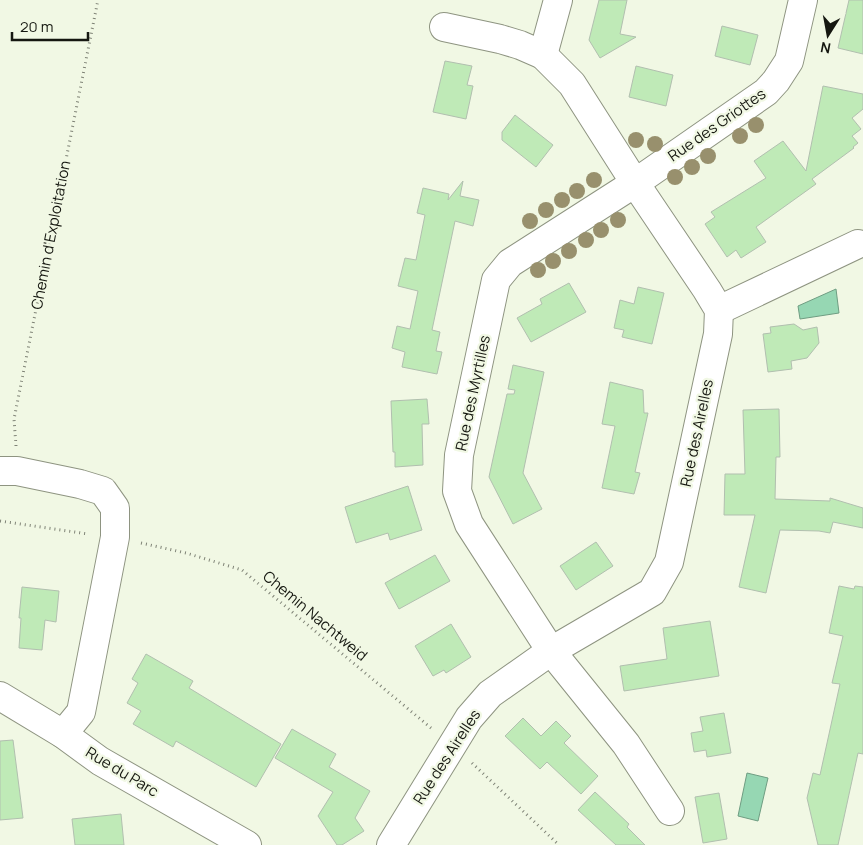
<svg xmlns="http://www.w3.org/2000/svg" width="863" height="845" viewBox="0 0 863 845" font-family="Manrope,sans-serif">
  <rect width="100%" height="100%" fill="#f1f8e4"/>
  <g fill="#96d7b3" stroke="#6f9d82">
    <path d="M836,289L839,313L800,319L798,306Z"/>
    <path d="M747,773L768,778L758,821L738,816Z"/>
  </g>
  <g fill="#bfeab7" stroke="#b1bfaf">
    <path d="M599,0H627L620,34L636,37L600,58L589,40Z"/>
    <path d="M849,0H863V54L838,48Z"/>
    <path d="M722,26L758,35L750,65L715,56Z"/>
    <path d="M445,61L472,66L467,85L473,86L466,119L433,112Z"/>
    <path d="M636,66L673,75L666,106L629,97Z"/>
    <path d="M823,86L863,94V109L852,118L861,129L852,136L858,143L853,147L854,148L812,179L816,184L756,227L766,242L741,258L736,250L727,257L705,224L715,217L711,212L766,178L754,161L783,141L806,171Z"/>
    <path d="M515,115L553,145L536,167L502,140V132Z"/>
    <path d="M463,181L460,196L479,200L473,226L455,221L432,330L440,332L436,351L442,352L437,374L402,367L405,352L392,348L397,326L410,329L418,291L398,286L405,258L416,260L425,215L417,213L423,188L449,194L448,200Z"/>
    <path d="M569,283L586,312L531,342L517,318L542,304L540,299Z"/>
    <path d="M638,287L664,293L652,344L622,337L624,330L614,328L620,300L634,304Z"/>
    <path d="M794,324L803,330L817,327L819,343L807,358L791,361L792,369L768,372L763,334L771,333L770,327Z"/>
    <path d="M513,365L544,372L523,473L542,509L513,524L489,477L507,394H514L515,390L508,389Z"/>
    <path d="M610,382L643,390L644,413H648L635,472L640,473L634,494L602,488L615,426L602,424Z"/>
    <path d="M427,399L429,424H422L423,465L395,467V452H393L391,401Z"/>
    <path d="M779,409L780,457H776L775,499L830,501V498L863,508V528L833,522L830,533L819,531L780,530L766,593L739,587L755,515H724L725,474H745L743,410Z"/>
    <path d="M408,486L422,530L390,540L388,533L356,543L345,507Z"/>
    <path d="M596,542L613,566L576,590L560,566Z"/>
    <path d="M435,555L450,581L399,609L385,583Z"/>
    <path d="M839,586L854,589L855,586L863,587V754L858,753L838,845H818L807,798L813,773L820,775L840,684L832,683L843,636L829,633Z"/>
    <path d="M22,587L59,591L56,622L45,620L42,650L19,648L21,618H19Z"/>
    <path d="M710,621L719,676L624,691L620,666L667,659L663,628Z"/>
    <path d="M451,624L471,657L446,673L444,670L433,676L415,646Z"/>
    <path d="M146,654L193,681L189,688L281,744L256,787L176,741L173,747L133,724L141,711L127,703L138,683L132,679Z"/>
    <path d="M724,713L731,753L707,757L706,750L694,752L691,733L703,731L700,717Z"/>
    <path d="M523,718L541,736L556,721L571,736L564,743L598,776L581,794L547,762L540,769L505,736Z"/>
    <path d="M292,729L336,754L329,767L370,791L355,818L364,831L342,845H337L318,816L333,792L275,758Z"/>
    <path d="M13,740L23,818L0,820V741Z"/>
    <path d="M595,792L629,824L627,827L645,845H616L578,810Z"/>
    <path d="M719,793L727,839L703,843L695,797Z"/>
    <path d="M121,814L124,845H75L72,819Z"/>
  </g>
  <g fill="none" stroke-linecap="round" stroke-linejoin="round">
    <g stroke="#8e9481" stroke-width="30">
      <g id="street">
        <path d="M543,55L558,0"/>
        <path d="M719,310L858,244"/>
        <path d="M0,471H17L80,484L103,491L115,508V537L81,712L63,734"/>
        <path d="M0,696L63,734L100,761L247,845"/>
        <path d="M670,811L626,744L551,651L469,524L457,491L459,455L496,280L510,263L635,183L766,92L776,81L789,61L803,0"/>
        <path d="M391,845L469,718L490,694L551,651L652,592L669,562L718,334L719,310L707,290L635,183L572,84L543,55L520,45L500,39L444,27"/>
      </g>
    </g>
    <g stroke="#7f8376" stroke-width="3" stroke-dasharray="1 4" stroke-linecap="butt">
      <path d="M16,446L14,419L98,0"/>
      <path d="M0,521L88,534"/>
      <path d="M141,543L186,553L242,570L431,728"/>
      <path d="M472,763L559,845"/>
    </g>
    <use href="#street" stroke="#fff" stroke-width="28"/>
  </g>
  <g fill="#98906d">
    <circle cx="756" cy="125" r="8"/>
    <circle cx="740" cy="136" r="8"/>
    <circle cx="636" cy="140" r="8"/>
    <circle cx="655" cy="144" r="8"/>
    <circle cx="708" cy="156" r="8"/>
    <circle cx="692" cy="167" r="8"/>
    <circle cx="675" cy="177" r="8"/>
    <circle cx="594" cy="180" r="8"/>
    <circle cx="577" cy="191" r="8"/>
    <circle cx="562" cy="200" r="8"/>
    <circle cx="546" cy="210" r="8"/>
    <circle cx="618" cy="220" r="8"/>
    <circle cx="530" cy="221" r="8"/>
    <circle cx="601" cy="230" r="8"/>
    <circle cx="586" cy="240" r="8"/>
    <circle cx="569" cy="251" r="8"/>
    <circle cx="553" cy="261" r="8"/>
    <circle cx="538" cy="270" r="8"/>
  </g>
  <g text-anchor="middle" stroke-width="4.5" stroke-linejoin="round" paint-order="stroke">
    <g font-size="15" fill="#151710" stroke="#f1f8e4">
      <text transform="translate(717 125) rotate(-35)" y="5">Rue des Griottes</text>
      <text transform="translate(51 235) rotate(-79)" y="5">Chemin d'Exploitation</text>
      <text transform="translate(473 393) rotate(-78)" y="5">Rue des Myrtilles</text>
      <text transform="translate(697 433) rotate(-78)" y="5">Rue des Airelles</text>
      <text transform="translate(315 616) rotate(40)" y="5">Chemin Nachtweid</text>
      <text transform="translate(447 757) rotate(-57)" y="5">Rue des Airelles</text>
      <text transform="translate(122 772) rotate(31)" y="5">Rue du Parc</text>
    </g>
  </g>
  <g transform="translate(828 35) rotate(191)" stroke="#f1f8e4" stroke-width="4" paint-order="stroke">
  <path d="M0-4L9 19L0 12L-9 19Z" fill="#151710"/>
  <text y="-8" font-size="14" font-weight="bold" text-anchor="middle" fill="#151710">N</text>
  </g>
  <path d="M12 32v8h76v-8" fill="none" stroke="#151710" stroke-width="2.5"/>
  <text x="20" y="32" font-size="15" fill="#151710" stroke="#f1f8e4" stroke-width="4" paint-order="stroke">20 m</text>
</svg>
